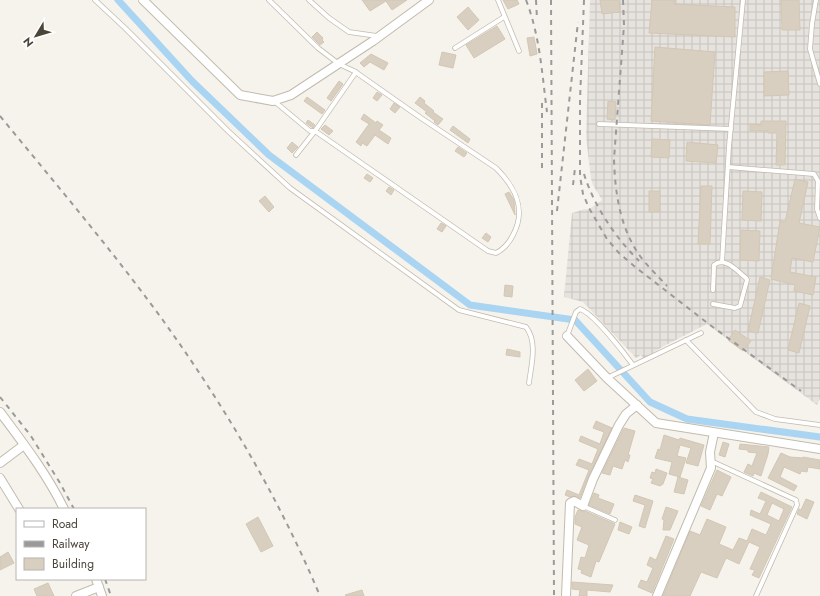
<svg xmlns="http://www.w3.org/2000/svg" width="820" height="596" viewBox="0 0 820 596" font-family="Jost,sans-serif">
  <defs>
    <pattern id="industrial-grid" width="8" height="8" patternUnits="userSpaceOnUse"><rect width="8" height="8" fill="#e6e2dd"/><path d="M0 4h8M4 0v8" fill="none" stroke="#c7c3be"/></pattern>
  </defs>
  <rect width="100%" height="100%" fill="#f6f3ec"/>
  <path fill="url(#industrial-grid)" d="M590,0H820V399L817,405L707,324L662,347L644,359L641,355L636,358L583,302L564,297L572,213L585,209L588,210L602,200L593,185L591,179L586,136Z"/>
  <g fill="none" stroke-linecap="round" stroke-linejoin="round">
    <path stroke="#a9d4f2" stroke-width="7" d="M118,0L192,81L269,155L470,305L575,320L650,402L687,419L820,437"/>
  </g>
  <g fill="#d8cfc1" stroke="#d3c7b4" fill-rule="evenodd">
    <path d="M362,0H407L392,10L386,1L370,11Z"/>
    <path d="M503,0H517L519,4L508,9Z"/>
    <path d="M600,0H619L620,12L602,14Z"/>
    <path d="M652,0H675L674,4L735,7V37L649,33Z"/>
    <path d="M781,0H799L800,30H782Z"/>
    <path d="M468,7L479,20L468,30L457,17Z"/>
    <path d="M497,26L505,39L474,58L466,45Z"/>
    <path d="M317,32L323,38L322,40L324,42L320,45L312,37Z"/>
    <path d="M534,37L537,54L530,56L527,38Z"/>
    <path d="M655,47L715,52L710,125L651,121Z"/>
    <path d="M442,52L456,55L453,68L439,65Z"/>
    <path d="M371,54L388,63L384,70L370,62L364,67L360,63Z"/>
    <path d="M788,71L789,95L764,96V72Z"/>
    <path d="M339,81L343,84L331,101L327,98Z"/>
    <path d="M377,92L382,95L377,101L373,98Z"/>
    <path d="M307,97L325,110L322,114L304,101Z"/>
    <path d="M420,97L425,101L424,103L434,111L433,112L443,119L438,125L434,122L435,121L425,113L427,112L415,103Z"/>
    <path d="M608,101L616,102L615,120L607,119Z"/>
    <path d="M394,103L400,107L395,113L390,109Z"/>
    <path d="M364,114L376,123L377,121L383,125L379,130L391,138L388,144L375,135L367,146L362,143L361,146L356,142L369,124L361,119Z"/>
    <path d="M308,120L315,125L313,128L306,123Z"/>
    <path d="M761,121H786L785,165H776L777,133H768V131H750V124L761,125Z"/>
    <path d="M325,125L333,131L329,135L321,129Z"/>
    <path d="M453,126L470,139L468,143L450,130Z"/>
    <path d="M652,139L670,140L669,158L651,157Z"/>
    <path d="M292,142L298,147L292,153L287,148Z"/>
    <path d="M687,142L718,145L716,163L686,161Z"/>
    <path d="M458,147L467,153L464,157L455,151Z"/>
    <path d="M367,174L373,178L370,182L364,178Z"/>
    <path d="M795,179L808,182L799,223L820,227L813,262L792,258L790,272L816,277L813,295L794,291L795,285L771,279L780,221L785,222Z"/>
    <path d="M701,186H712L710,244H698Z"/>
    <path d="M389,187L394,190L391,195L386,191Z"/>
    <rect x="649" y="191" width="11" height="21"/>
    <path d="M743,191L762,192L761,221L742,220Z"/>
    <path d="M509,192L514,200L515,215L505,194Z"/>
    <path d="M265,196L274,207L269,212L259,201Z"/>
    <path d="M441,223L446,226L442,232L437,229Z"/>
    <path d="M741,230L760,231L759,261L740,260Z"/>
    <path d="M486,233L491,237L488,242L482,238Z"/>
    <path d="M760,277L770,280L758,333L748,331Z"/>
    <path d="M505,285L513,286L512,297L504,296Z"/>
    <path d="M799,303L810,306L799,353L788,350Z"/>
    <path d="M735,330L751,341L743,351L728,340Z"/>
    <path d="M507,349L520,352V357L506,355Z"/>
    <path d="M588,369L597,381L584,391L575,380Z"/>
    <path d="M596,421L612,428L588,477L580,498L574,496L570,497L565,495L567,490L579,495L589,470L576,465L579,459L592,464L598,449L579,441L581,436L600,444L604,432L593,428Z"/>
    <path d="M624,428L635,431L628,455H630L628,462L625,460L622,469L613,466L610,475L602,473Z"/>
    <path d="M664,435L679,440L680,438L704,445L698,466L686,463L691,448L680,445L677,456L686,458L680,477L669,474L672,462L655,458L658,449L660,450Z"/>
    <path d="M723,442L729,444L725,457L719,455Z"/>
    <path d="M740,444L769,447L768,454L761,476L754,473L753,476L744,472L748,464L752,466L757,453L748,452V450L739,449Z"/>
    <path d="M781,453L790,457L803,458V457L820,460V469L808,467L807,472L801,471L800,474L784,467L780,477L797,486L794,491L768,478Z"/>
    <path d="M656,469L667,473L663,484L660,486L651,483L653,479L650,478L652,472L655,473Z"/>
    <path d="M717,470L731,477L722,496L717,494L710,510L701,506Z"/>
    <path d="M678,477L688,480L684,494L674,492Z"/>
    <path d="M761,492L792,507L759,578L752,575L755,570L750,569L760,547L749,542L739,564L726,558L717,578L701,572L690,596H663L690,531L700,535L707,519L726,527L719,544L733,550L739,538L747,541L752,529L766,535L771,524L750,515L751,510L760,514L766,501L758,498ZM772,503L784,509L779,521L767,515Z"/>
    <path d="M594,493L599,495L598,498L614,504L610,514L589,505Z"/>
    <path d="M635,495L653,501L645,528L639,526L645,505L633,501Z"/>
    <path d="M806,499L814,502L807,519L797,514L799,509L801,510Z"/>
    <path d="M666,507L678,511L670,530H663L664,520L662,519Z"/>
    <path d="M578,510L583,511H585L615,524L599,562L596,561L591,577L581,573L582,570L578,569L581,557L585,558L589,545L577,540L582,527L575,524V517Z"/>
    <path d="M258,517L273,546L261,552L246,524Z"/>
    <path d="M620,522L632,527L629,534L618,530Z"/>
    <path d="M666,536L674,539L652,593L638,587L641,580L647,582L653,568L647,565L650,557L656,560Z"/>
    <path d="M8,552L14,563L0,570V557Z"/>
    <path d="M572,582L613,585L610,592L587,590V596H579L580,590L572,589Z"/>
    <path d="M48,583L54,596H37L34,589Z"/>
    <path d="M362,590L364,596H346L345,595Z"/>
  </g>
  <g fill="none" stroke-linecap="round" stroke-linejoin="round">
    <g stroke="#c2bbae" stroke-width="5.5">
      <g id="lane">
        <path d="M95,0L125,28L228,131L290,188L459,310L526,327C538,342 531,366 529,383"/>
        <path d="M269,0L318,48L339,64L354,71L421,118L496,168C515,187 527,209 513,235C509,243 504,249 496,253L488,251L315,131H310L274,101"/>
        <path d="M309,0L329,18L349,32L377,36"/>
        <path d="M498,0L519,51"/>
        <path d="M816,0L812,24L810,49L820,84"/>
        <path d="M455,48L504,17"/>
        <path d="M599,124L731,129"/>
        <path d="M296,155L315,131L356,72"/>
        <path d="M728,167L814,174L818,181L817,209L820,218"/>
        <path d="M722,262L729,146L743,0"/>
        <path d="M713,304L735,308L740,306L747,280L746,278C737,271 725,256 714,265L713,290"/>
        <path d="M567,336L576,312L580,309C595,314 623,352 633,365"/>
        <path d="M686,340L756,412L775,419L820,425"/>
        <path d="M607,378L701,333"/>
        <path d="M711,461L796,500L797,505L756,596"/>
        <path d="M583,506L615,520"/>
      </g>
    </g>
    <g stroke="#c2bbae" stroke-width="10">
      <g id="street">
        <path d="M143,0L240,95L273,101L291,95L373,41L429,0"/>
        <path d="M567,336L607,378L656,423L820,449"/>
        <path d="M0,412C23,443 47,474 64,509"/>
        <path d="M0,463L24,445"/>
        <path d="M0,478L19,509"/>
        <path d="M96,579L102,596"/>
        <path d="M76,596L99,587"/>
        <path d="M566,596L570,503L574,501L583,506L593,479L619,425L626,414L637,405"/>
        <path d="M657,596L711,468L710,452L714,433"/>
      </g>
    </g>
    <use href="#lane" stroke="#fff" stroke-width="4"/>
    <use href="#street" stroke="#fff" stroke-width="8"/>
    <g stroke="#9a9a9a" stroke-width="2" stroke-dasharray="5 5" stroke-linecap="butt">
      <path d="M526,0C540,36 542,74 547,112"/>
      <path d="M536,0L537,19"/>
      <path d="M551,0L554,596"/>
      <path d="M584,0L580,100V176L583,194L589,208L607,239L619,253L634,266L710,325L801,391"/>
      <path d="M623,0L624,25L614,159C615,193 620,228 640,256C648,267 658,276 667,286"/>
      <path d="M542,103V173"/>
      <path d="M0,116C55,183 111,249 162,319C224,405 279,498 320,596"/>
      <path d="M584,174C594,206 615,237 639,261"/>
      <path d="M573,185L575,168"/>
      <path d="M557,211L578,22"/>
      <path d="M0,397L31,436L60,483L74,509"/>
      <path d="M105,579L111,596"/>
    </g>
  </g>
  <rect x="16" y="508" width="130" height="72" fill="#ffffff" stroke="#b7b4b0"/>
  <rect x="24" y="521" width="20" height="6" fill="#ffffff" stroke="#b7b4b0"/>
  <text x="52" y="528" font-size="12" fill="#4b4439">Road</text>
  <rect x="24" y="541" width="20" height="6" fill="#9a9a9a" stroke="#b7b4b0"/>
  <text x="52" y="548" font-size="12" fill="#4b4439">Railway</text>
  <rect x="24" y="558" width="20" height="12" fill="#d8cfc1" stroke="#b7b4b0"/>
  <text x="52" y="568" font-size="12" fill="#4b4439">Building</text>
  <g transform="translate(36 36) rotate(232)" stroke="#ffffff" stroke-width="3" paint-order="stroke">
  <path d="M0-3L7 15L0 10L-7 15Z" fill="#4b4439"/>
  <text y="-6" font-size="11" font-weight="bold" text-anchor="middle" fill="#4b4439">N</text>
  </g>
</svg>
